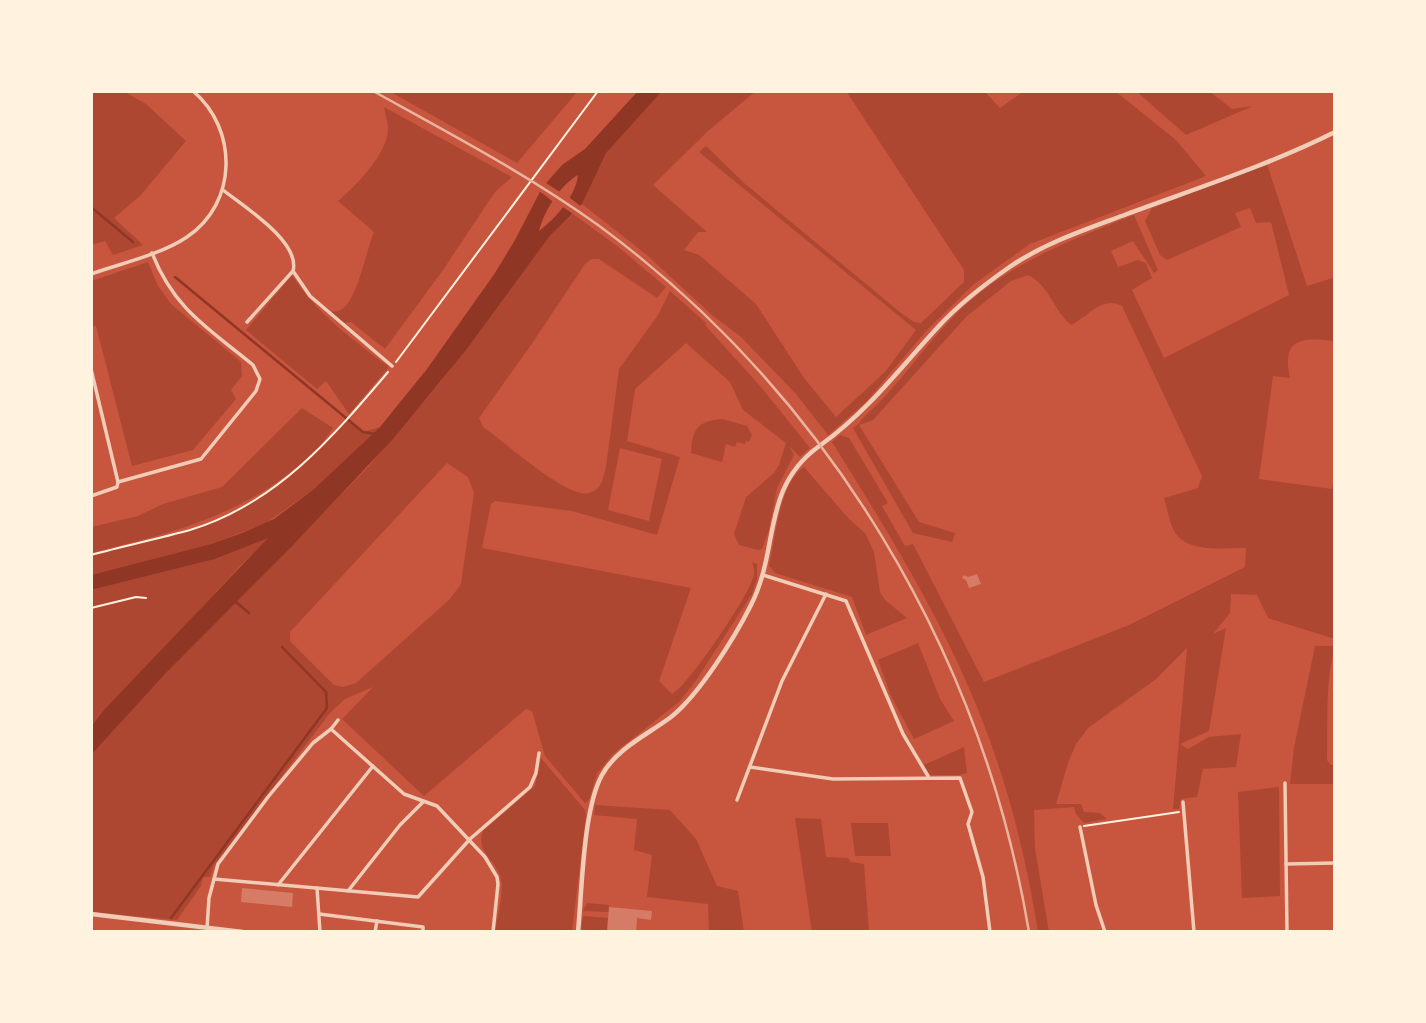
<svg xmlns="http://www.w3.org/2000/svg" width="1426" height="1023" viewBox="0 0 1426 1023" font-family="'Titillium Web',sans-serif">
  <rect width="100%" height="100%" fill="#c8553d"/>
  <g fill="#ae4732" fill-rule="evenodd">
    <path d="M91,91H123L146,104L186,141L140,196L114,218L143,245L113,255L105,241L91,245Z"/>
    <path d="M389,91H578L517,163Z"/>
    <path d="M662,91H756L708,131L653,185L707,232H698L684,250L699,255L756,304L804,378L836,417L886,371L916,330L699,152L706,146L744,183L901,313L914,322L921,323L964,282V270L846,91H984L1000,108L1024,91H1115L1176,140L1206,176L1030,244L974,284L926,331L866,402L828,435L796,394L740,336L713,316L647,255L582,204L605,153L622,133Z"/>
    <path d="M1136,91H1209L1232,109L1253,106L1186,135Z"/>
    <path d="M384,107L512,177L495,192L443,270L385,349L351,322L344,323L331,312C335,311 339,311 342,309C357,301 367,248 374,232L338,201C355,187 388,153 388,129C388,122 385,114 384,107Z"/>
    <path d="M1267,164L1307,286L1333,278L1335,283V341C1302,337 1281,338 1290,378L1273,376L1259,479L1332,489L1335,473V639L1268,618L1257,595L1231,594L1230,613L1213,634L1226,628L1209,731L1180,744L1188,749L1209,737L1241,734L1236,767L1203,769L1197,797L1181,799L1179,809H1173L1187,648L1156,679L1088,728L1076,744L1068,763L1056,804H1081L1084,812L1100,813L1107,819L1084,823L1076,814L1074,807L1034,810L1035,848L1049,932H1038C1025,848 1003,766 969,688C933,604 880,519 832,442L840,435L849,438L888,503L882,506L905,546L913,544L984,682L1129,625L1245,567L1246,548C1227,548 1197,552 1181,539C1170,531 1168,510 1164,498L1198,488L1202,476L1122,306C1102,295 1088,317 1071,325C1054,311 1049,285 1028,275L1011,281L967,316L873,420L859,425L919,522L955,533L952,542L913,533L853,428C859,425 859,422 864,417C897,388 922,349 953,317C1003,265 1069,241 1134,215L1158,270L1154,273L1133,241L1111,251L1118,267L1138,260L1146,263L1152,278L1132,290L1164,358L1289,295L1271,222L1256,223L1250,208L1235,213L1241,227L1167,260L1160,255L1145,221L1152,208Z"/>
    <path d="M573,214L617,246L666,287L657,298L599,259H592L585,264L533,342L479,418L483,427C504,441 567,499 589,493C602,490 603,478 606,467L619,369L658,315L670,291L706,323L705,325L761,387L810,448L800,457L789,446L794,455L777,488L769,530L762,549L758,550L739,545L734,534L746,497L773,474L779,465L786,443L743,410L730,382L686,343L635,389L627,441L680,457L657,535L572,511L495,501L491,504L482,548L691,588L659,681L672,694C688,686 748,597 753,578C755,572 754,568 752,562L757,564V579L752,594L695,682L679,702L613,754L597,774L589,800L585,803L545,756L532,711L526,709L424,796L342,719L373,687L345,699L330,713L214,865L210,877H203L201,886L177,920L91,912V755L166,673L369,466L442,380L549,237ZM620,448L662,459L649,521L608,510ZM447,463L468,477L474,493L461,584L450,599L356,683L343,687L334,685L290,641V632Z"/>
    <path d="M148,262L158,286L171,304L241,362L242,376L231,390L236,399L193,450L132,466L96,326L91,327V281Z"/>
    <path d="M292,275C316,313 353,340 389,367L349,414L326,381L317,389L246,330Z"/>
    <path d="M302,408L333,428C321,448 303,464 284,477C225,521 161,535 91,553V527L138,516L163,504L222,487Z"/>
    <path d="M722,419L747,426L752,435L749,442L746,441L745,444L737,442L735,447L726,444L722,462L691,453C692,429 698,421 722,419Z"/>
    <path d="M349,421L363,432L380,427L314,489L266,523L211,544L91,575V555C149,540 208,529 260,498C284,483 307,463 327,442C335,434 337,424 349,421Z"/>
    <path d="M804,467L849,519L865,533L874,552L880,592L885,600L907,618L866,635L852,597L775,573L769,566C775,540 780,481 804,467Z"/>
    <path d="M271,536L240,566L91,727V590L215,559Z"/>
    <path d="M918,643L940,699L954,721L914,739L891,696L878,660Z"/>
    <path d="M1315,646H1335C1325,682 1328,721 1327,760L1331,765H1335V784H1290L1294,748Z"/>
    <path d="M964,747L967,773L959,775H930L924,765Z"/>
    <path d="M541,758L585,810L586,815L572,932H495C497,916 505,892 500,876C495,859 475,851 483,831L535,786Z"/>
    <path d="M1279,787L1280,896L1242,898L1238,792Z"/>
    <path d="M595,805L670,810L696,839L717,886L738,891L744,932H709L708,904L647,897L652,855L634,850L637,819L594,815Z"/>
    <path d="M795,818L821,819L826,857L848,858L851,862L864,864L869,932H812Z"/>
    <path d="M851,823H888L891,856H855Z"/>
    <path d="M587,903L609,905V912L583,911Z"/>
    <path d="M583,916L608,918L607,932H581Z"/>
  </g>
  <path fill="#8f3625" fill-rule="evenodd" d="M638,91H662L606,153L582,204L549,237L466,350L393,439L293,545L166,673L91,755V727L104,710L268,538L215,559L91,590V575L211,544L242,533L274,519L314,489L380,427L427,369L495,273L515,240L542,188L562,165L585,149ZM578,175C576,196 556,218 539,231C544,211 560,185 578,175Z"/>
  <g fill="#c8553d">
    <path d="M543,181L563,194L556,204L538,190Z"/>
    <path d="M566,195L583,208L576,216L560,205Z"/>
  </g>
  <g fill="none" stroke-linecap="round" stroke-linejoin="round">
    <g stroke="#8f3625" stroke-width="2.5">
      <path d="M91,207L133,242"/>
      <path d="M175,277L363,432L375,434"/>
      <path d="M236,602L249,613"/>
      <path d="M171,918L327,708L326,692L282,647"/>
    </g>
  </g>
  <g fill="#d67c66">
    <path d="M977,574L981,584L969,588L966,580L962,578L964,575L968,577Z"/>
    <path d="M242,888L293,893L292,907L241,902Z"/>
    <path d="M609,907L652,911L651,920L637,918L636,932H607Z"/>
  </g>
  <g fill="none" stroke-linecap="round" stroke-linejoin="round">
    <g stroke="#fff3e0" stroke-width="2">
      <path d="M396,362L598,91"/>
      <path d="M91,555C124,546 157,539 190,530C276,504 332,438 388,372"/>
      <path d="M91,608L136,597L146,598"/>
      <path d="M1084,826L1179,812"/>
    </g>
    <g stroke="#f1ccb7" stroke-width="3.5">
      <path d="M223,190C243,206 301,242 293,271L310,296L392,366"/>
      <path d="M91,274C122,263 160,255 187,237C238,203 238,129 193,91"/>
      <path d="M247,322L293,271"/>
      <path d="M91,369L118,482L117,487L91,496"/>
      <path d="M118,482L201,459L256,391L260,379L253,365C208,328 174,309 152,253"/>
      <path d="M763,575L846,601L903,734L928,776"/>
      <path d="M331,729L404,794L437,806L485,857L497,877L498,884L493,932"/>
      <path d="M750,767L833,779L960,778L972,812L968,824L983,877L990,932"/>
      <path d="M1285,783L1287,932"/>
      <path d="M737,800L782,681L826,594"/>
      <path d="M1183,802L1194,932"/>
      <path d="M1080,827L1096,905L1105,932"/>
      <path d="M1286,864L1335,863"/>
      <path d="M214,879L418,897L470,839L530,787L536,773L539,753"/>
      <path d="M278,885L373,766"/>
      <path d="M317,888L320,932"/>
      <path d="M348,891L400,825L423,802"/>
      <path d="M319,914L423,927V932"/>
      <path d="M207,928L209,898L218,864L268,797L313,743L331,729L338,720"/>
      <path d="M375,932L377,921"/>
    </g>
    <g stroke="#f1ccb7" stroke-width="4.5">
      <path d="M822,444C868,411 900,368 938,327C959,304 985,284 1011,266C1047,242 1087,229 1127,214C1197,188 1269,165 1335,132"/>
      <path d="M91,914L243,932"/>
      <path d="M578,932C582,891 583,809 602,775C617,748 647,735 671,717C699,695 735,637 751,605C780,548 761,489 818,447"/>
    </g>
    <path stroke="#e9b49f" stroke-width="2.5" d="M373,91C449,133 527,174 598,225C828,394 982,652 1029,932"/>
  </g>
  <rect width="1426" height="1023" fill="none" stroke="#fff3e0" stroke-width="186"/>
</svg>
